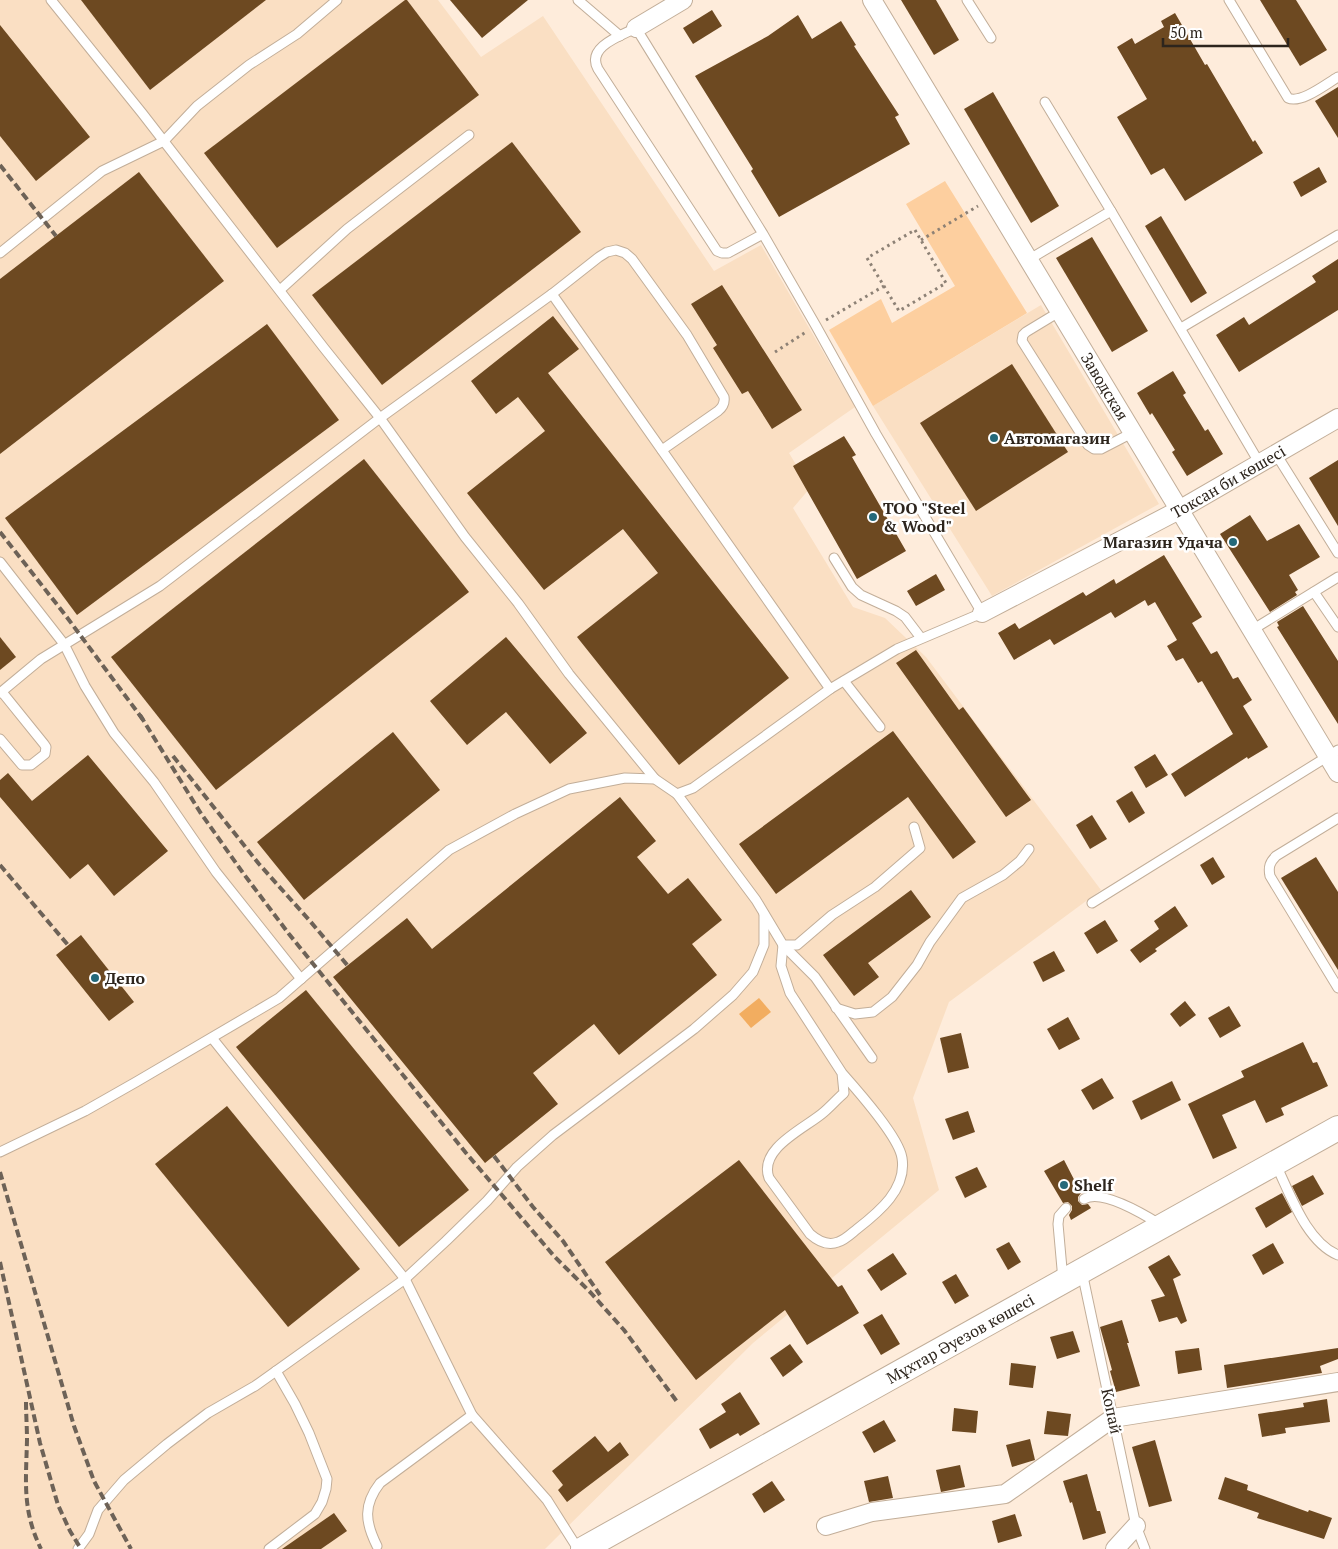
<svg xmlns="http://www.w3.org/2000/svg" width="1338" height="1549" viewBox="0 0 1338 1549" font-family="'PT Serif',serif">
  <rect width="100%" height="100%" fill="#feecdb"/>
  <g fill="#fadfc3">
    <path d="M0,0H438L481,57L543,16L714,271L761,245L855,407L789,453L810,488L793,508L853,607L885,618L926,657L1101,890L949,1002L913,1098L939,1190L753,1343L545,1549H0Z"/>
    <path d="M1041,305L1159,504L992,596L873,406Z"/>
  </g>
  <path fill="#fdcf9f" d="M945,181L1027,313L873,406L829,330L881,299L892,323L955,286L906,204Z"/>
  <path fill="#f2ad60" d="M759,998L771,1012L751,1028L739,1014Z"/>
  <g fill="#6d4921">
    <path d="M81,0H266L150,90Z"/>
    <path d="M405,0H407L479,95L277,248L204,153Z"/>
    <path d="M450,0H528L482,38Z"/>
    <path d="M901,0H936L959,40L934,55Z"/>
    <path d="M1260,0H1296L1327,50L1300,66Z"/>
    <path d="M712,10L722,26L693,44L683,28Z"/>
    <path d="M1175,13L1205,65L1207,64L1253,142L1255,140L1263,153L1185,201L1164,168L1151,175L1117,117L1147,99L1117,47L1132,38L1135,44L1164,27L1161,21Z"/>
    <path d="M798,15L812,39L841,21L856,45L854,46L899,115L895,117L910,144L779,217L751,171L753,169L695,76L768,36Z"/>
    <path d="M0,25L90,137L36,181L0,136Z"/>
    <path d="M1338,87V138L1315,101Z"/>
    <path d="M993,92L1059,206L1031,223L964,109Z"/>
    <path d="M512,142L581,232L382,385L312,295Z"/>
    <path d="M1319,167L1327,182L1301,197L1293,182Z"/>
    <path d="M139,172L224,281L0,454V279Z"/>
    <path d="M1161,216L1207,293L1191,303L1145,226Z"/>
    <path d="M1092,237L1148,331L1112,352L1056,258Z"/>
    <path d="M1338,259V310L1239,372L1216,335L1244,317L1249,325L1316,282L1312,276Z"/>
    <path d="M722,285L802,410L772,429L748,391L742,394L713,348L717,345L691,304Z"/>
    <path d="M553,316L579,349L548,373L789,678L679,765L577,637L658,573L623,529L544,590L467,493L545,431L518,397L496,414L471,381Z"/>
    <path d="M267,324L339,420L77,615L5,518Z"/>
    <path d="M1012,364L1068,452L976,511L920,423Z"/>
    <path d="M1173,371L1186,393L1183,395L1205,431L1208,429L1223,454L1187,476L1172,452L1175,450L1152,413L1150,415L1137,393Z"/>
    <path d="M844,436L856,455L852,457L906,551L857,579L793,466Z"/>
    <path d="M364,459L469,592L216,790L111,657Z"/>
    <path d="M1338,460V526L1309,478Z"/>
    <path d="M1250,515L1267,541L1299,524L1320,557L1289,575L1298,590L1295,592L1297,595L1270,612L1220,534Z"/>
    <path d="M1164,555L1202,617L1192,623L1211,654L1217,651L1233,679L1238,677L1252,700L1243,706L1268,747L1248,759L1247,757L1185,797L1171,774L1233,734L1202,681L1198,683L1183,658L1176,661L1167,646L1177,640L1155,602L1148,606L1145,600L1115,618L1111,612L1054,645L1050,639L1014,660L998,633L1015,623L1019,629L1083,592L1086,596L1114,579L1116,584Z"/>
    <path d="M936,574L945,590L916,606L907,591Z"/>
    <path d="M1303,606L1338,661V724L1277,627L1279,626L1277,622Z"/>
    <path d="M0,637L16,657L0,670Z"/>
    <path d="M506,637L587,733L550,764L506,712L467,745L430,701Z"/>
    <path d="M916,650L959,710L963,707L1031,800L1006,817L896,663Z"/>
    <path d="M893,731L976,842L953,859L908,797L776,894L739,844Z"/>
    <path d="M393,732L440,790L304,900L257,842Z"/>
    <path d="M1155,754L1168,775L1146,788L1134,767Z"/>
    <path d="M88,755L168,851L114,896L88,864L70,879L0,797V780L8,773L32,801Z"/>
    <path d="M1132,791L1145,813L1129,823L1116,801Z"/>
    <path d="M620,797L656,841L637,857L668,894L688,878L722,920L692,944L717,975L619,1055L594,1024L533,1073L558,1104L485,1163L333,977L407,918L432,949Z"/>
    <path d="M1092,815L1107,839L1090,849L1076,825Z"/>
    <path d="M1213,857L1225,877L1212,885L1200,865Z"/>
    <path d="M1316,857L1338,892V970L1281,878Z"/>
    <path d="M911,890L931,917L868,963L879,977L854,996L823,955Z"/>
    <path d="M1175,906L1188,926L1155,949L1157,951L1140,963L1130,950L1159,929L1154,921Z"/>
    <path d="M1105,920L1118,941L1097,954L1084,933Z"/>
    <path d="M81,935L134,1002L109,1021L56,955Z"/>
    <path d="M1054,951L1065,971L1043,982L1033,962Z"/>
    <path d="M306,990L469,1190L399,1247L236,1047Z"/>
    <path d="M1185,1001L1196,1015L1180,1027L1170,1014Z"/>
    <path d="M1229,1006L1241,1026L1220,1038L1208,1018Z"/>
    <path d="M1068,1017L1080,1039L1059,1050L1047,1029Z"/>
    <path d="M961,1033L969,1068L948,1073L940,1038Z"/>
    <path d="M1303,1042L1313,1063L1317,1062L1328,1086L1281,1108L1284,1115L1266,1123L1255,1100L1222,1115L1237,1148L1213,1159L1188,1104L1244,1077L1241,1071Z"/>
    <path d="M1102,1078L1114,1098L1093,1110L1081,1090Z"/>
    <path d="M1172,1081L1181,1100L1141,1120L1132,1101Z"/>
    <path d="M227,1106L360,1269L288,1327L155,1164Z"/>
    <path d="M968,1111L975,1132L953,1140L945,1119Z"/>
    <path d="M739,1160L838,1287L842,1285L859,1313L807,1345L785,1310L696,1380L605,1262Z"/>
    <path d="M1064,1160L1081,1193L1078,1197V1201L1082,1205L1088,1204L1091,1208L1071,1220L1069,1215L1072,1210V1206L1068,1202L1063,1203L1044,1171Z"/>
    <path d="M977,1167L987,1187L965,1198L955,1177Z"/>
    <path d="M1313,1175L1324,1194L1302,1206L1292,1186Z"/>
    <path d="M1282,1193L1292,1212L1266,1228L1255,1208Z"/>
    <path d="M1009,1242L1021,1262L1008,1270L996,1249Z"/>
    <path d="M1273,1243L1284,1263L1263,1275L1252,1255Z"/>
    <path d="M893,1253L907,1274L881,1291L867,1270Z"/>
    <path d="M1169,1255L1181,1275L1173,1279L1187,1321L1181,1324L1177,1317L1159,1322L1151,1300L1165,1296L1148,1267Z"/>
    <path d="M956,1274L969,1296L955,1304L942,1282Z"/>
    <path d="M882,1314L900,1344L881,1355L863,1325Z"/>
    <path d="M1122,1320L1129,1343H1127L1140,1386L1116,1392L1110,1371L1112,1370L1100,1327Z"/>
    <path d="M1073,1331L1080,1352L1057,1359L1050,1337Z"/>
    <path d="M790,1344L803,1362L783,1377L770,1358Z"/>
    <path d="M1199,1348L1202,1370L1178,1374L1175,1351Z"/>
    <path d="M1338,1348V1359L1320,1366L1322,1373L1227,1388L1224,1365Z"/>
    <path d="M1011,1363L1036,1366L1033,1388L1009,1385Z"/>
    <path d="M740,1392L760,1424L740,1436L738,1433L710,1449L699,1429L726,1412L721,1404Z"/>
    <path d="M1327,1399L1330,1422L1285,1428L1286,1433L1262,1437L1258,1414L1304,1407L1303,1403Z"/>
    <path d="M954,1408L978,1411L976,1433L952,1431Z"/>
    <path d="M1047,1411L1071,1414L1068,1436L1044,1434Z"/>
    <path d="M884,1420L896,1441L874,1453L862,1432Z"/>
    <path d="M595,1436L608,1452L620,1442L629,1455L567,1502L558,1490L563,1485L552,1471Z"/>
    <path d="M1030,1439L1035,1460L1012,1467L1006,1445Z"/>
    <path d="M1155,1440L1172,1501L1149,1507L1132,1447Z"/>
    <path d="M960,1465L965,1487L941,1492L936,1470Z"/>
    <path d="M1087,1474L1097,1511H1100L1106,1533L1083,1540L1072,1502L1070,1503L1063,1481Z"/>
    <path d="M888,1476L893,1498L869,1502L864,1481Z"/>
    <path d="M1225,1477L1248,1485L1247,1490L1308,1512L1309,1510L1332,1518L1324,1539L1257,1518L1259,1513L1218,1499Z"/>
    <path d="M772,1481L785,1500L764,1513L752,1494Z"/>
    <path d="M334,1513L347,1531L321,1549H282Z"/>
    <path d="M1015,1514L1022,1536L998,1543L992,1521Z"/>
  </g>
  <g fill="none" stroke-linecap="round" stroke-linejoin="round">
    <g stroke="#c2ae99" stroke-width="11">
      <g id="lane">
        <path d="M51,0L142,113L324,348L380,418L552,294L599,257L607,252L616,250L625,253L632,259L687,335L724,397C725,403 723,407 718,411L662,450"/>
        <path d="M578,0L620,36"/>
        <path d="M967,0L991,38"/>
        <path d="M1229,0L1288,98C1301,104 1326,84 1338,77"/>
        <path d="M1045,102L1111,211"/>
        <path d="M0,253L102,171L164,141L197,106L249,65L297,34L337,0"/>
        <path d="M1028,260L1111,211L1260,464"/>
        <path d="M280,290L347,229L469,135"/>
        <path d="M552,294L830,689L897,649L982,613L876,434L816,326L763,234L636,28C620,36 586,47 598,69L717,251L722,253H728L763,234"/>
        <path d="M1059,312L1026,332L1023,335L1022,341L1088,445L1094,449H1101L1132,433"/>
        <path d="M1181,328L1338,235"/>
        <path d="M1276,454L1338,553"/>
        <path d="M834,558L852,587L861,595L896,611L905,617L921,638"/>
        <path d="M0,562L64,644L85,686L114,733L154,782L216,872L301,979"/>
        <path d="M1314,592L1338,627"/>
        <path d="M1252,630L1338,577"/>
        <path d="M844,681L880,727"/>
        <path d="M0,693L41,659L160,586L380,418L465,537L518,603L569,674L655,779"/>
        <path d="M0,739L22,765H31L45,754L46,747L44,744L2,692"/>
        <path d="M677,794L756,900L783,945H797L832,915L875,887L920,848L914,827"/>
        <path d="M1338,818L1276,856C1270,862 1268,867 1270,876L1338,988"/>
        <path d="M1092,903L1338,750"/>
        <path d="M783,945L781,966L790,993L842,1073L844,1093C837,1099 831,1106 824,1112C806,1128 758,1148 769,1178L810,1234C818,1241 828,1246 838,1242C845,1240 852,1233 857,1229C879,1212 907,1189 902,1158C899,1137 857,1090 842,1073"/>
        <path d="M783,945L815,977L872,1058"/>
        <path d="M836,1008L855,1014L873,1012L892,997L917,965L930,942L962,898L1003,875L1020,861L1029,849"/>
        <path d="M212,1038L405,1279L472,1415L547,1500L578,1549"/>
        <path d="M0,1152L85,1111L136,1082L279,998L449,850L515,814L569,789L625,778L655,779L677,794L693,788L830,689"/>
        <path d="M1275,1163C1290,1193 1306,1242 1338,1255"/>
        <path d="M1084,1199C1102,1189 1145,1215 1161,1225"/>
        <path d="M1082,1272L1136,1526L1145,1549"/>
        <path d="M1063,1280L1058,1224L1059,1216L1066,1208"/>
        <path d="M377,1546C365,1522 363,1505 380,1483L472,1415"/>
        <path d="M78,1549L89,1534L98,1510L124,1480L167,1444L208,1413L255,1386L405,1279L446,1241L487,1201L517,1167L553,1135L694,1029L733,995L753,972L764,945V914"/>
        <path d="M269,1549L315,1514L322,1502L326,1489L327,1479L309,1433L295,1404L276,1371"/>
      </g>
    </g>
    <g stroke="#c2ae99" stroke-width="20">
      <g id="street">
        <path id="s1" d="M872,0L1338,773"/>
        <path d="M636,28L683,0"/>
        <path id="s2" d="M982,613L1179,510L1338,418"/>
        <path d="M826,1526L872,1512L1005,1494L1113,1418L1338,1382"/>
        <path d="M1115,1549L1136,1526"/>
      </g>
    </g>
    <g stroke="#c2ae99" stroke-width="26">
      <g id="secondary">
        <path id="s3" d="M583,1549L1338,1128"/>
      </g>
    </g>
    <g stroke="#8d8175" stroke-width="3" stroke-dasharray="2.5 4" stroke-linecap="butt">
      <path d="M915,230L946,283L899,311L867,258Z"/>
      <path d="M921,240L978,206"/>
      <path d="M826,320L884,286"/>
      <path d="M775,352L806,332"/>
    </g>
    <use href="#lane" stroke="#fff" stroke-width="9"/>
    <use href="#street" stroke="#fff" stroke-width="18"/>
    <use href="#secondary" stroke="#fff" stroke-width="24"/>
    <g stroke="#6d6257" stroke-width="4" stroke-dasharray="8 4" stroke-linecap="butt">
      <path d="M0,165L56,236"/>
      <path d="M0,532L66,616L144,721"/>
      <path d="M140,715L200,812L243,873L289,934L466,1153L554,1256L591,1293L624,1330L678,1403"/>
      <path d="M173,756L259,864L310,921L348,966"/>
      <path d="M0,865L68,945"/>
      <path d="M494,1156L533,1207L563,1241L600,1295"/>
      <path d="M0,1172L74,1426L94,1481L131,1549"/>
      <path d="M0,1262L40,1443L58,1505L70,1531L81,1549"/>
      <path d="M26,1402C26,1414 27,1427 27,1440C26,1482 22,1510 41,1549"/>
    </g>
  </g>
  <g fill="#24697a" stroke="#fff" stroke-width="2">
    <circle cx="994" cy="438" r="5"/>
    <circle cx="873" cy="517" r="5"/>
    <circle cx="1233" cy="542" r="5"/>
    <circle cx="95" cy="978" r="5"/>
    <circle cx="1064" cy="1185" r="5"/>
  </g>
  <g text-anchor="middle" stroke-width="5" stroke-linejoin="round" paint-order="stroke">
    <g font-size="16" fill="#2d251d" stroke="#fff">
      <text dy="6" stroke="none"><textPath href="#s1" startOffset="451">Заводская</textPath></text>
      <text dy="6" stroke="none"><textPath href="#s2" startOffset="279">Токсан би көшесі</textPath></text>
      <text dy="6" stroke="none"><textPath href="#s3" startOffset="432">Мұхтар Әуезов көшесі</textPath></text>
      <text transform="translate(1112 1411) rotate(78)" y="6">Копай</text>
    </g>
    <g font-size="16" font-weight="bold" fill="#2d251d" stroke="#fff" text-anchor="start">
      <text x="1004" y="444">Автомагазин</text>
      <text x="883" y="514">TOO "Steel<tspan x="883" dy="18">&amp; Wood"</tspan></text>
      <text x="1223" y="548" text-anchor="end">Магазин Удача</text>
      <text x="105" y="984">Депо</text>
      <text x="1074" y="1191">Shelf</text>
    </g>
  </g>
  <path d="M1163 38v8h125v-8" fill="none" stroke="#2d251d" stroke-width="2.5"/>
  <text x="1170" y="38" font-size="15" fill="#2d251d" stroke="#ffffff" stroke-width="4" paint-order="stroke">50 m</text>
</svg>
